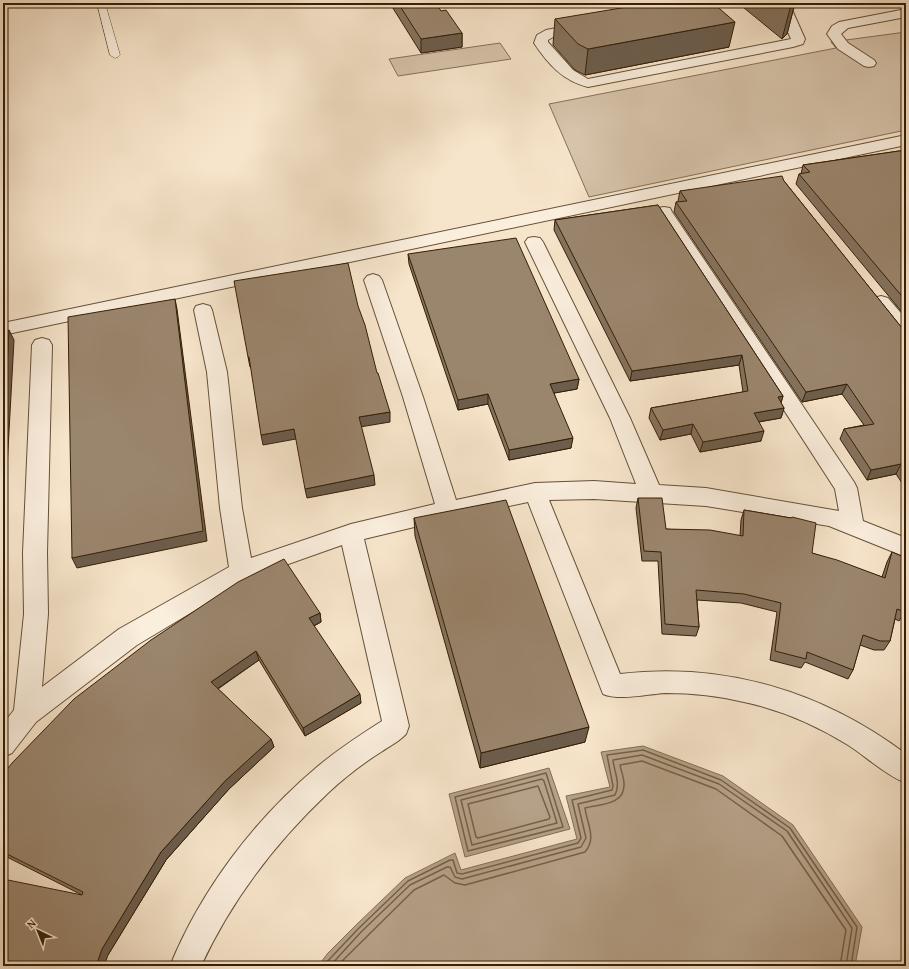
<svg xmlns="http://www.w3.org/2000/svg" width="909" height="969" viewBox="0 0 909 969" font-family="'Gentium Book Plus',serif">
  <rect width="100%" height="100%" fill="#f7e5cb"/>
  <filter id="stains"><feTurbulence type="fractalNoise" baseFrequency=".005" numOctaves="4"/><feColorMatrix values="0 0 0 0 .2 0 0 0 0 .09 0 0 0 0 .02 0 0 0 .5 -.17"/></filter>
  <radialGradient id="worn" r=".72"><stop offset=".6" stop-color="#630" stop-opacity="0"/><stop offset="1" stop-color="#630" stop-opacity=".3"/></radialGradient>
  <g fill="#d6c3aa" stroke="#867058">
    <path d="M906,32V130L589,197L549,104L836,48L831,42Z"/>
    <path d="M500,43L511,59L398,76L389,59Z"/>
  </g>
  <g fill="#b5a188" stroke="#826d54">
    <path d="M643,746L723,776L793,825L862,927L855,966H318L328,953L355,926L405,878L455,853L461,870L577,839L566,796L610,787L601,752Z"/>
    <path d="M549,768L570,829L465,857L449,794Z"/>
  </g>
  <g fill="none" stroke-linecap="round" stroke-linejoin="round">
    <g stroke="#756048" stroke-width="1.5">
      <path d="M546,773L563,827L468,851L455,797Z"/>
      <path d="M542,779L544,781L557,823L472,845L461,800Z"/>
      <path d="M538,786L550,817L549,819L478,838L476,837L468,804Z"/>
      <path d="M323,966L358,929L408,881L450,860H453L457,873L462,874L578,843L581,838L572,800L612,790L613,786L607,755L643,750L721,780L790,828L857,927L851,966"/>
      <path d="M330,966L361,932L410,885L447,867H450L455,877L462,879L581,847L586,838L578,804L615,795C621,783 614,772 613,760L642,755L719,784L787,831L852,928L846,966"/>
      <path d="M337,966L414,890L444,875L455,883L465,885L585,852C597,838 587,824 585,808C600,804 625,805 624,784C624,777 621,771 620,765L642,761L716,789L782,836L846,930L840,966"/>
    </g>
    <g stroke="#665038" stroke-width="1">
      <path id="service" d="M97,3H105L120,55L118,57L115,58L110,55Z"/>
    </g>
    <g stroke="#665038" stroke-width="2">
      <g id="minor">
        <path d="M775,3H789L805,39L803,44L793,47L588,87C563,81 548,64 534,43L537,35L546,30L584,23L589,24L591,27L589,30L555,36L548,40V42L573,70L588,79L791,39Z"/>
        <path d="M906,9V17L848,28L841,34L848,43L874,60L876,63L874,66L869,67L864,66L838,49L827,34L832,26L839,22Z"/>
        <path d="M906,135V145L3,335V323Z"/>
        <path d="M664,207L670,208L672,212L854,482L857,488L863,521L906,538V557L829,526L706,506L594,499L549,500L620,674C725,662 822,691 906,754V783C885,775 867,757 848,745C816,725 781,710 744,702C719,696 692,693 666,693C647,694 620,701 603,694L528,502L448,519L364,539L409,726C408,728 407,732 406,734C400,741 388,747 381,752C362,764 344,778 328,793C276,842 231,901 201,966H170C201,890 254,820 317,767C337,750 360,735 382,721L342,545L249,578L137,645L36,722L12,753L3,757V724L14,710L24,614L23,553L32,345L35,340L42,338L49,340L52,345L47,553L48,614L42,687L119,629L229,567L220,508L207,372L194,310L196,306L203,304L210,306L212,310L227,372L242,508L251,558L351,524L435,504L403,397L364,280L367,276L373,274L379,276L382,280L423,397L456,500L535,483L594,481L636,484L610,418L525,242L528,238L534,237L540,238L543,242L630,418L659,485L706,488L839,511L835,489L656,212L658,208Z"/>
        <path d="M881,296L888,298L906,319V338L899,337L872,302L874,298Z"/>
      </g>
    </g>
    <use href="#service" fill="#faeedd" fill-rule="evenodd"/>
    <use href="#minor" fill="#faeedd" fill-rule="evenodd"/>
  </g>
  <g fill="#84725e" stroke="#351e07">
    <path d="M391,3H398L441,11L462,33V47L421,53L391,5Z"/>
    <path d="M738,3H795L787,34L782,39Z"/>
    <path d="M555,19L729,47L585,75L575,70L553,45Z"/>
    <path d="M906,150V317L796,184L799,174H801L803,165Z"/>
    <path d="M784,181L902,328H906V489L896,474L867,480L840,439L844,429L864,425L842,394L802,402L674,212L676,202H679L678,201L680,191Z"/>
    <path d="M658,205L783,396L781,403L784,408L781,418L759,422L761,441L700,452L691,434L660,440L649,418L651,408L743,392L739,365L630,381L554,230L555,220Z"/>
    <path d="M408,254L579,379L577,389L554,393L571,448L509,460L488,404L458,410L409,264Z"/>
    <path d="M638,498L666,529L740,536L741,520L744,510L791,518L792,517L812,553L882,577L887,562L892,552L905,612L899,621L895,619L890,641L884,650H874L860,645L853,670L848,679L805,662L801,668L770,660L777,612L741,603L697,600L699,627L696,636L662,634L658,561H642L636,508Z"/>
    <path d="M414,518L585,742L480,768L415,536Z"/>
    <path d="M320,613L321,622L314,626L361,703L305,736L259,660L218,689L271,739L274,747L229,789L166,860L108,955L82,895L3,855V774Z"/>
  </g>
  <g fill="#6c5d4c" stroke="#351e07">
    <path d="M793,3H795L787,34L782,39L791,5Z"/>
    <path d="M735,22L729,47L585,75L588,49Z"/>
    <path d="M462,33V47L421,53V39Z"/>
    <path d="M175,299L177,309L207,541L77,568L72,558Z"/>
    <path d="M9,330L14,340L3,541V437Z"/>
    <path d="M742,355L739,365L630,381L632,371Z"/>
    <path d="M248,357H249L252,367H250Z"/>
    <path d="M579,379L577,389L549,394L550,384Z"/>
    <path d="M847,384L842,394L802,402L806,392Z"/>
    <path d="M488,394V404L458,410V400Z"/>
    <path d="M783,396L780,406L778,397Z"/>
    <path d="M784,408L781,418L751,423L754,413Z"/>
    <path d="M390,412V422L360,427L359,417Z"/>
    <path d="M693,424L691,434L660,440L663,430Z"/>
    <path d="M294,429L296,439L263,445L261,435Z"/>
    <path d="M764,431L761,441L700,452L703,442Z"/>
    <path d="M573,438L571,448L509,460V450Z"/>
    <path d="M901,464L896,474L867,480L871,470Z"/>
    <path d="M374,475L375,485L307,498L305,489Z"/>
    <path d="M320,613L321,622L311,627L309,618Z"/>
    <path d="M256,651L259,660L214,691L211,682Z"/>
    <path d="M360,694L361,703L305,736L303,728Z"/>
    <path d="M589,727L585,742L480,768L481,753Z"/>
    <path d="M271,739L274,747L229,789L166,860L108,955L104,966H96L102,949L161,852L225,781Z"/>
  </g>
  <g fill="#9a856d" stroke="#351e07">
    <path d="M398,3H436L441,11L446,10L462,33L421,39Z"/>
    <path d="M651,3H713L735,22L588,49L578,44L555,19Z"/>
    <path d="M906,150V301L799,174L810,172L803,165Z"/>
    <path d="M782,176L784,181L902,328H906V373H903L906,377V471L901,464L871,470L844,429L874,424L847,384L806,392L676,202L687,201L680,191Z"/>
    <path d="M658,205L783,396L778,397L784,408L754,413L764,431L703,442L693,424L663,430L651,408L748,391L742,355L632,371L555,220Z"/>
    <path d="M516,238L579,379L550,384L573,438L509,450L488,394L458,400L408,254Z"/>
    <path d="M348,263L358,306L365,325L377,373H378L390,412L359,417L374,475L305,489L294,429L261,435L249,357H248L234,281Z"/>
    <path d="M175,299L203,531L72,558L68,317Z"/>
    <path d="M9,330L3,437V331Z"/>
    <path d="M638,498H662L666,529L710,530L743,536L744,510L791,518L792,517L816,523L812,553L837,560L885,578L892,552L906,558V609L905,612L897,609L890,641H880L863,635L853,670L807,652L806,659L775,651L781,603L744,594L696,590L699,627L665,624L661,552L644,551Z"/>
    <path d="M506,500L589,727L481,753L414,518Z"/>
    <path d="M284,559L320,613L309,618L360,694L303,728L256,651L211,682L271,739L225,781L161,852L102,949L96,966H3V879L82,895L83,892L3,852V774L13,762L74,699L151,640L238,582Z"/>
  </g>
  <rect width="909" height="969" fill="none" stroke="#f7e5cb" stroke-width="16"/>
  <rect x="4" y="4" width="901" height="961" fill="none" stroke="#351e07" stroke-width="2"/>
  <rect x="8" y="8" width="893" height="953" fill="none" stroke="#351e07"/>
  <g transform="translate(38 931) rotate(317)" stroke="#faeedd" stroke-width="3" paint-order="stroke">
  <path d="M0-3L7 15L0 10L-7 15Z" fill="#351e07"/>
  <text y="-6" font-size="11" font-weight="bold" text-anchor="middle" fill="#351e07">N</text>
  </g>
  <rect width="100%" height="100%" filter="url(#stains)"/>
  <rect width="100%" height="100%" fill="url(#worn)"/>
</svg>
